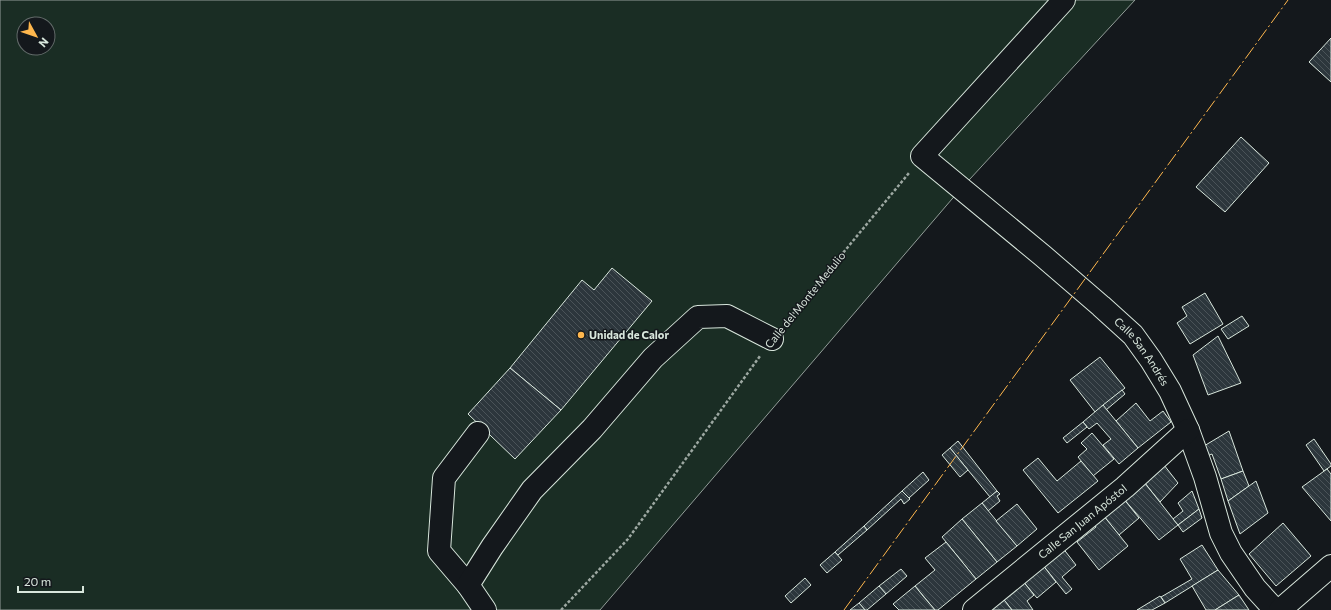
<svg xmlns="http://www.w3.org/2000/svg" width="1331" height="610" viewBox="0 0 1331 610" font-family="Commissioner,sans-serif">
  <defs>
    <pattern id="building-back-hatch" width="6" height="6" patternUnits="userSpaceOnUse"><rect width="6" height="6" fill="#2c363c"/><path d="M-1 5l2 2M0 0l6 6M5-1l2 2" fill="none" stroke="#4a5358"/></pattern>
  </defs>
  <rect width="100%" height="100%" fill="#14181c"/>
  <path fill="#1a2d24" stroke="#939e99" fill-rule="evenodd" d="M0,0H1135L958,192L600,610H0ZM24,24H48V48H24Z"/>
  <g fill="url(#building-back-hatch)" stroke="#d8e6dc">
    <path d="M1331,38V82L1309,62Z"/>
    <path d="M1241,137L1269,163L1225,212L1196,187Z"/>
    <path d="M612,268L652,301L561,410L510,368L582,280L594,290Z"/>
    <path d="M1205,293L1223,324L1190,344L1177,323L1187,316L1182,307Z"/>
    <path d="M1242,316L1249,326L1228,339L1221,329Z"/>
    <path d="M1218,336L1241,383L1208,395L1193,355Z"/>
    <path d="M1100,357L1125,388L1095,412L1070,380Z"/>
    <path d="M510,368L561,410L515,459L468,414Z"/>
    <path d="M1122,390L1125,394L1106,410L1103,405Z"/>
    <path d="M1136,403L1150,421L1163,411L1171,422L1138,448L1116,421Z"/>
    <path d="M1103,405L1138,448L1119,464L1103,445L1111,439L1097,423L1089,429L1083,422Z"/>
    <path d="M1083,422L1087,427L1067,443L1063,438Z"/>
    <path d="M1229,431L1243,471L1221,479L1212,454L1207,456L1204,446Z"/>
    <path d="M1092,433L1114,459L1093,476L1078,457L1087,449L1081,443Z"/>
    <path d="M1314,439L1331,464V466L1324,471L1306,445Z"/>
    <path d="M958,441L997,491L990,497L950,448Z"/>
    <path d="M950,448L968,470L960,477L942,455Z"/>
    <path d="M1038,458L1057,481L1081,461L1098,481L1058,513L1023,470Z"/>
    <path d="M1164,465L1178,483L1160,502L1144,482Z"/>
    <path d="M1327,469L1331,474V521L1302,487Z"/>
    <path d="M1243,471L1249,486L1228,501L1221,479Z"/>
    <path d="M923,472L929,480L909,498L902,491Z"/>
    <path d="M1256,481L1268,513L1240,534L1228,501Z"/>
    <path d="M1144,482L1178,525L1159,540L1123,498Z"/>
    <path d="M902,491L910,499L904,504L901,499L867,530L864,526Z"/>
    <path d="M997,491L1000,494L997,496L1000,501L988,511L982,503Z"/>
    <path d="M1192,491L1199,509L1178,525L1173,519L1183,511L1178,503Z"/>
    <path d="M1123,498L1139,518L1119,535L1103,515Z"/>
    <path d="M982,503L1017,546L997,562L962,519Z"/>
    <path d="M1017,504L1037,529L1017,546L996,521Z"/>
    <path d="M1199,509L1202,518L1183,532L1178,525Z"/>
    <path d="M1103,515L1128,546L1099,570L1077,542L1096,527L1093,523Z"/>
    <path d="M962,519L997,562L976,579L942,537Z"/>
    <path d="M1283,523L1311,556L1276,586L1249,554Z"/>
    <path d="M864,526L867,530L838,555L835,552Z"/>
    <path d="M946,542L976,579L938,610H935L915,586L935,570L925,558Z"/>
    <path d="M1202,545L1218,570L1165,603L1161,597L1192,579L1180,559Z"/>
    <path d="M1062,547L1076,565L1062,577L1072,589L1066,594L1042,564Z"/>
    <path d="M835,552L842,560L827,573L820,565Z"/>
    <path d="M1042,564L1056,582L1037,598L1022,580Z"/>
    <path d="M901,569L907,576L886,594L879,586Z"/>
    <path d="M1218,570L1239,595L1215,610H1206L1192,586Z"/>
    <path d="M805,578L811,585L791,603L785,596Z"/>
    <path d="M1022,580L1034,595L1027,601L1033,610H1012L1001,596Z"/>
    <path d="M879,586L886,594L867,610H865L859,603Z"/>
    <path d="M915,586L923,596L935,610H899L893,604Z"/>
    <path d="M1239,595L1249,610H1215Z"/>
    <path d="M1001,596L1012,610H984Z"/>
    <path d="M1160,596L1165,603L1152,610H1137Z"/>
    <path d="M859,603L865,610H850Z"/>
  </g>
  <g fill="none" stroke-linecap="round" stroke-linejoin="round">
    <g stroke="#d8e6dc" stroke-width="24">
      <g id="minor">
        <path id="s1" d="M1064,0L922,156L1043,256L1101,306L1133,335L1151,360L1170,391L1188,430L1205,477L1221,533L1231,553L1255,588L1275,610"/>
        <path d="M468,585L439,551L444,478L478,433"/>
        <path d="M485,610L468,585L492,547L532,490L592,429L653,358L698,317L727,316L772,339"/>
        <path id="s2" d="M974,610L1125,487L1188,430"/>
        <path d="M1280,610L1331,566"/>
      </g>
    </g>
    <g stroke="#9da8a2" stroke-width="2.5" stroke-dasharray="3 2" stroke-linecap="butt">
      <path d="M786,322L909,173"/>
      <path d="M561,610L628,539L760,356"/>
    </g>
    <use href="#minor" stroke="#14181c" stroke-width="22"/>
    <path stroke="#ffb74d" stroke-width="1" stroke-dasharray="14 3 2 3" stroke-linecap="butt" d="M844,610L1288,0"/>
  </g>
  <circle fill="#ffb74d" stroke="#14181c" stroke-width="1.5" cx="581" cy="335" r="4"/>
  <g text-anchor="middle" stroke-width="3" stroke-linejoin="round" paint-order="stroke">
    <g font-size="11" fill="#d8e6dc" stroke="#14181c">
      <text transform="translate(805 300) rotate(-51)" y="4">Calle del Monte Medulio</text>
      <text dy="4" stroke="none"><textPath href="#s1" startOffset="506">Calle San Andrés</textPath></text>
      <text dy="4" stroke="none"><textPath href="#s2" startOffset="140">Calle San Juan Apóstol</textPath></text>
    </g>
    <g font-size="11" font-weight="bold" fill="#d8e6dc" stroke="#14181c" text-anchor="start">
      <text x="589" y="339">Unidad de Calor</text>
    </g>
  </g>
  <g transform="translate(36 36) rotate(130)"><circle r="19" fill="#14181c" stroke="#626a69"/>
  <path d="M0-3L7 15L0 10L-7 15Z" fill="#ffb74d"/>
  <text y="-6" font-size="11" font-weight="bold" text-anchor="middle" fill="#d8e6dc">N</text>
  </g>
  <path d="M18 586v6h65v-6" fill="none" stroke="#d8e6dc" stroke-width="2"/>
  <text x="24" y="586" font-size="12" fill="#d8e6dc" stroke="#14181c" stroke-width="3" paint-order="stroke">20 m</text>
</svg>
